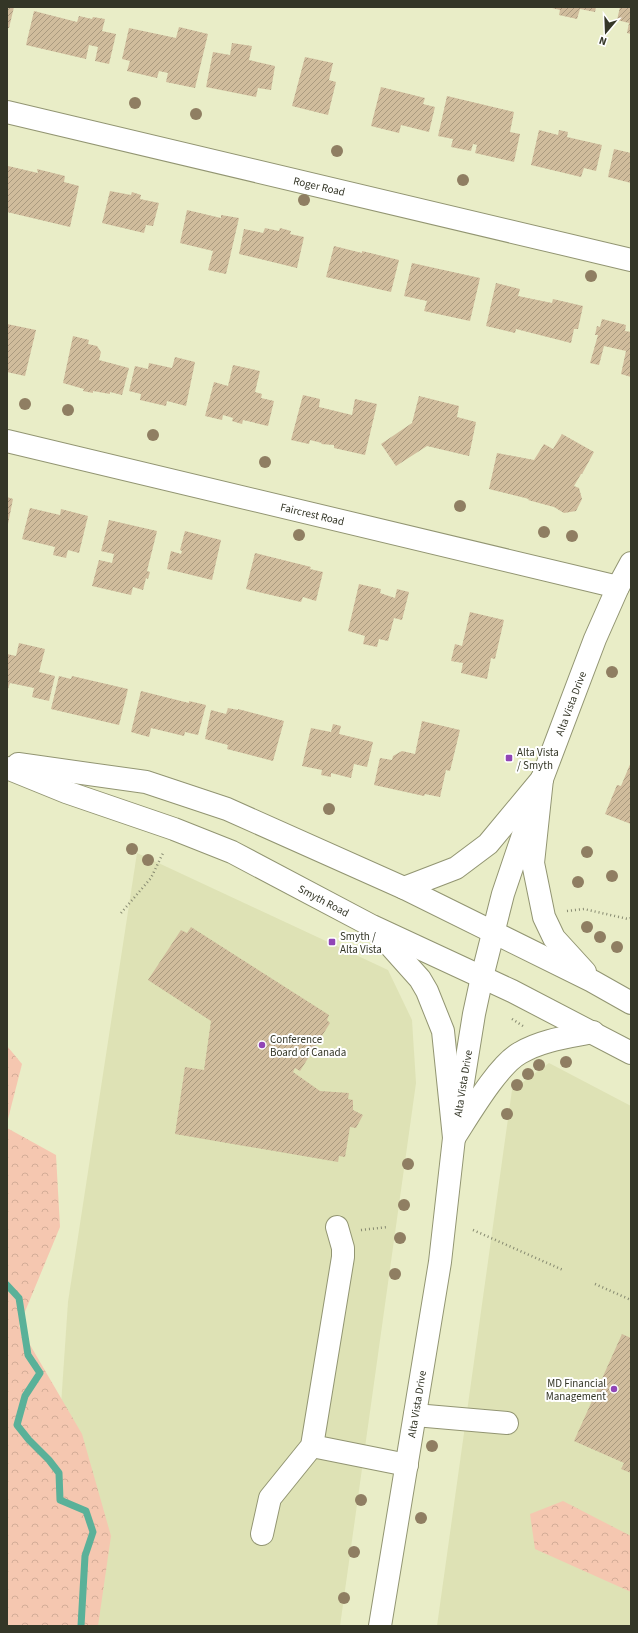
<svg xmlns="http://www.w3.org/2000/svg" width="638" height="1633" viewBox="0 0 638 1633" font-family="'Source Sans 3',sans-serif">
  <defs>
    <pattern id="forest-crowns" width="20" height="18" patternUnits="userSpaceOnUse"><rect width="20" height="18" fill="#f5c7b0"/><path d="M2 6a3 3 0 1 1 6 0M12 15a3 3 0 1 1 6 0" fill="none" stroke="#d3ac97"/></pattern>
    <pattern id="building-hatch" width="6" height="6" patternUnits="userSpaceOnUse"><rect width="6" height="6" fill="#d0bc9c"/><path d="M-1 1l2-2M0 6l6-6M5 7l2-2" fill="none" stroke="#aa9a7f"/></pattern>
  </defs>
  <rect width="100%" height="100%" fill="#e9edc7"/>
  <g fill="#dee2b5">
    <path d="M137,853L388,970L412,1020L416,1083L340,1626H46L68,1302Z"/>
    <path d="M549,1063L631,1106V1626H437L512,1090Z"/>
  </g>
  <g fill="url(#forest-crowns)">
    <path d="M7,1046L22,1064L7,1123Z"/>
    <path d="M7,1128L56,1155L60,1227L19,1326L82,1434L111,1536L98,1626H7Z"/>
    <path d="M563,1501L631,1536V1592L535,1549L530,1514Z"/>
  </g>
  <g fill="none" stroke-linecap="round" stroke-linejoin="round">
    <path stroke="#5ab199" stroke-width="7" d="M7,1285L19,1298L28,1355L40,1373L25,1396L17,1425L29,1440L49,1460L59,1473L60,1500L86,1511L93,1532L85,1556L81,1626"/>
  </g>
  <g fill="url(#building-hatch)">
    <path d="M7,7H14L9,28H7Z"/>
    <path d="M548,7H596L595,12L580,9L577,19L559,15L560,10Z"/>
    <path d="M620,7H631V34L627,33L629,23L617,20Z"/>
    <path d="M34,11L77,22L79,16L92,19L93,17L105,19L102,31L116,34L109,64L95,61L98,47L89,45L86,59L26,45Z"/>
    <path d="M179,27L208,34L195,88L166,82L168,73L159,71L157,78L127,71L130,61L122,59L129,28L176,38Z"/>
    <path d="M232,43L252,46L249,60L275,66L271,90L258,88L256,97L206,87L213,52L230,55Z"/>
    <path d="M305,57L333,63L329,80L336,82L328,115L292,106Z"/>
    <path d="M381,87L425,98L423,104L435,107L429,132L401,125L399,133L371,126Z"/>
    <path d="M447,96L514,112L510,132L520,134L514,162L475,153L477,145L473,144L471,151L451,147L453,139L438,136Z"/>
    <path d="M539,130L558,135L559,130L568,132L567,137L602,145L596,171L584,168L581,177L531,165Z"/>
    <path d="M614,149L631,153V183L608,177Z"/>
    <path d="M8,166L38,173L37,169L65,176L64,182L79,186L70,227L7,212Z"/>
    <path d="M110,191L131,195L132,192L141,195L140,199L159,203L153,226L146,225L144,233L102,223Z"/>
    <path d="M187,210L221,218V215L239,218L226,274L208,270L213,251L180,243Z"/>
    <path d="M265,228L279,231L280,228L291,231L290,234L304,237L297,268L239,254L244,229L263,233Z"/>
    <path d="M334,246L362,253V251L399,260L391,292L326,277Z"/>
    <path d="M412,263L480,278L470,321L424,311L427,301L404,296Z"/>
    <path d="M496,283L520,289L518,296L552,303L553,299L583,306L578,329H574L571,343L516,329L515,333L486,326Z"/>
    <path d="M602,319L626,325L625,331L631,332V377L621,374L626,351L604,346L599,365L590,363L598,335H595L597,326L600,327Z"/>
    <path d="M7,324L36,330L25,376L7,372Z"/>
    <path d="M73,336L89,340L88,344L97,346L101,352L99,360L129,368L122,395L110,392V394L93,391V393L83,391L84,389L63,383Z"/>
    <path d="M175,357L195,362L186,406L167,401L166,406L140,400L141,394L129,391L135,366L148,369L149,363L172,368Z"/>
    <path d="M233,365L260,371L255,392L262,394L261,398L274,401L268,426L243,420L242,424L232,421L233,418L223,415L222,420L205,416L214,382L228,386Z"/>
    <path d="M303,395L320,399L319,407L352,415L355,399L377,404L365,455L334,448V445L321,444L322,443L310,440L309,444L291,440Z"/>
    <path d="M419,396L459,406L457,417L476,422L469,456L427,446L396,466L381,444L412,423Z"/>
    <path d="M562,434L594,452L582,474H581L574,486L579,488L582,499L576,511L564,513L554,507L528,500L529,499L489,489L497,453L534,460L544,444L553,449Z"/>
    <path d="M7,497L13,499L8,524H7Z"/>
    <path d="M30,508L60,515L61,509L88,516L79,553L68,550L66,558L53,555L55,547L22,539Z"/>
    <path d="M109,520L157,531L147,571L150,572L148,579L146,578L143,590L133,587L131,595L92,586L99,560L112,563L114,554L101,551Z"/>
    <path d="M185,531L221,540L212,580L167,569L171,551L181,554L182,551L180,550Z"/>
    <path d="M255,553L311,567L310,569L323,572L316,601L303,597L301,602L246,589Z"/>
    <path d="M359,584L381,589L380,593L395,598L397,589L409,592L402,620L394,618L388,641L379,639L377,647L363,644L365,636L348,631Z"/>
    <path d="M470,612L504,620L495,659L491,658L487,679L461,673L463,663L451,661L455,644L462,646Z"/>
    <path d="M19,643L45,649L39,672L55,676L49,701L32,697L34,688L10,683L7,692V654L16,656Z"/>
    <path d="M59,676L71,679L72,676L128,689L119,725L51,709Z"/>
    <path d="M141,691L189,703V701L206,705L198,735L185,732L184,736L151,728L149,737L131,732Z"/>
    <path d="M228,708L238,710V709L284,721L273,761L227,749L228,745L205,739L211,710L226,714Z"/>
    <path d="M422,721L460,730L450,771L446,770L440,797L425,794L424,796L374,785L380,758L392,760L393,756L402,751L415,754Z"/>
    <path d="M333,724L341,726L339,734L373,742L367,767L354,764L351,778L331,773V777L321,775L322,770L302,766L311,728L331,732Z"/>
    <path d="M631,762V824L605,814L617,785L621,786Z"/>
    <path d="M191,927L329,1015L327,1020L330,1023L300,1071L295,1068L293,1072L320,1091L349,1093L348,1099L353,1100V1110L363,1115L356,1128L350,1127L345,1157L339,1156L338,1162L175,1134L185,1067L204,1070L211,1021L148,980L181,930L187,933Z"/>
    <path d="M622,1334L631,1338V1473L621,1469L624,1463L574,1441Z"/>
  </g>
  <g fill="none" stroke-linecap="round" stroke-linejoin="round">
    <g stroke="#929572" stroke-width="24">
      <g id="minor">
        <path id="s1" d="M7,112L631,260"/>
        <path id="s2" d="M7,441L618,587"/>
        <path d="M415,1415L507,1423"/>
        <path d="M312,1446L407,1465"/>
        <path d="M262,1534L270,1498L312,1446L343,1257V1248L337,1227"/>
        <path id="s3" d="M380,1626L440,1262L454,1138L474,1014L482,977L503,894L542,779L595,639L618,587L631,563"/>
      </g>
    </g>
    <g stroke="#929572" stroke-width="24">
      <g id="major">
        <path d="M18,764L146,782L227,809L404,888L592,981L631,1003"/>
        <path id="s4" d="M7,768L66,792L174,829L232,852L372,926L512,991L631,1053"/>
        <path d="M542,779L533,863L544,917L554,938L585,972"/>
        <path d="M404,888L456,868L488,844L542,779"/>
        <path d="M378,932L420,979L427,991L443,1031L454,1138"/>
        <path d="M454,1138C469,1115 498,1065 520,1053C542,1040 568,1037 593,1032"/>
      </g>
    </g>
    <g stroke="#868970" stroke-width="2.5" stroke-dasharray="1 3" stroke-linecap="butt">
      <path d="M567,911L584,909L628,919L631,918"/>
      <path d="M121,913L151,878L164,851"/>
      <path d="M512,1019L523,1026"/>
      <path d="M361,1230L388,1227"/>
      <path d="M473,1230L563,1270"/>
      <path d="M595,1284L631,1300"/>
    </g>
    <use href="#minor" stroke="#fff" stroke-width="22"/>
    <use href="#major" stroke="#fff" stroke-width="22"/>
  </g>
  <g fill="#8f7e62">
    <circle cx="135" cy="103" r="6"/>
    <circle cx="196" cy="114" r="6"/>
    <circle cx="337" cy="151" r="6"/>
    <circle cx="463" cy="180" r="6"/>
    <circle cx="304" cy="200" r="6"/>
    <circle cx="591" cy="276" r="6"/>
    <circle cx="25" cy="404" r="6"/>
    <circle cx="68" cy="410" r="6"/>
    <circle cx="153" cy="435" r="6"/>
    <circle cx="265" cy="462" r="6"/>
    <circle cx="460" cy="506" r="6"/>
    <circle cx="544" cy="532" r="6"/>
    <circle cx="299" cy="535" r="6"/>
    <circle cx="572" cy="536" r="6"/>
    <circle cx="612" cy="672" r="6"/>
    <circle cx="329" cy="809" r="6"/>
    <circle cx="132" cy="849" r="6"/>
    <circle cx="587" cy="852" r="6"/>
    <circle cx="148" cy="860" r="6"/>
    <circle cx="612" cy="876" r="6"/>
    <circle cx="578" cy="882" r="6"/>
    <circle cx="587" cy="927" r="6"/>
    <circle cx="600" cy="937" r="6"/>
    <circle cx="617" cy="947" r="6"/>
    <circle cx="566" cy="1062" r="6"/>
    <circle cx="539" cy="1065" r="6"/>
    <circle cx="528" cy="1074" r="6"/>
    <circle cx="517" cy="1085" r="6"/>
    <circle cx="507" cy="1114" r="6"/>
    <circle cx="408" cy="1164" r="6"/>
    <circle cx="404" cy="1205" r="6"/>
    <circle cx="400" cy="1238" r="6"/>
    <circle cx="395" cy="1274" r="6"/>
    <circle cx="432" cy="1446" r="6"/>
    <circle cx="361" cy="1500" r="6"/>
    <circle cx="421" cy="1518" r="6"/>
    <circle cx="354" cy="1552" r="6"/>
    <circle cx="344" cy="1598" r="6"/>
  </g>
  <g fill="#9145b6" stroke="#fff" stroke-width="1.5">
    <rect x="505" y="754" width="8" height="8" rx="2"/>
    <rect x="328" y="938" width="8" height="8" rx="2"/>
    <circle cx="262" cy="1045" r="4"/>
    <circle cx="614" cy="1389" r="4"/>
  </g>
  <g text-anchor="middle" stroke-width="4" stroke-linejoin="round" paint-order="stroke">
    <g font-size="11" fill="#343627" stroke="#fff">
      <text dy="4" stroke="none"><textPath href="#s1" startOffset="321">Roger Road</textPath></text>
      <text dy="4" stroke="none"><textPath href="#s2" startOffset="314">Faircrest Road</textPath></text>
      <text dy="4" stroke="none"><textPath href="#s3" startOffset="945">Alta Vista Drive</textPath></text>
      <text dy="4" stroke="none"><textPath href="#s4" startOffset="344">Smyth Road</textPath></text>
      <text dy="4" stroke="none"><textPath href="#s3" startOffset="549">Alta Vista Drive</textPath></text>
      <text dy="4" stroke="none"><textPath href="#s3" startOffset="225">Alta Vista Drive</textPath></text>
    </g>
    <g font-size="11" fill="#343627" stroke="#fff" text-anchor="start">
      <text x="517" y="756">Alta Vista<tspan x="517" dy="13">/ Smyth</tspan></text>
      <text x="340" y="940">Smyth /<tspan x="340" dy="13">Alta Vista</tspan></text>
      <text x="270" y="1043">Conference<tspan x="270" dy="13">Board of Canada</tspan></text>
      <text x="606" y="1387" text-anchor="end">MD Financial<tspan x="606" dy="13">Management</tspan></text>
    </g>
  </g>
  <rect width="638" height="1633" fill="none" stroke="#343627" stroke-width="16"/>
  <g transform="translate(606 32) rotate(199)" stroke="#ffffff" stroke-width="3" paint-order="stroke">
  <path d="M0-3L7 15L0 10L-7 15Z" fill="#343627"/>
  <text y="-6" font-size="11" font-weight="bold" text-anchor="middle" fill="#343627">N</text>
  </g>
</svg>
